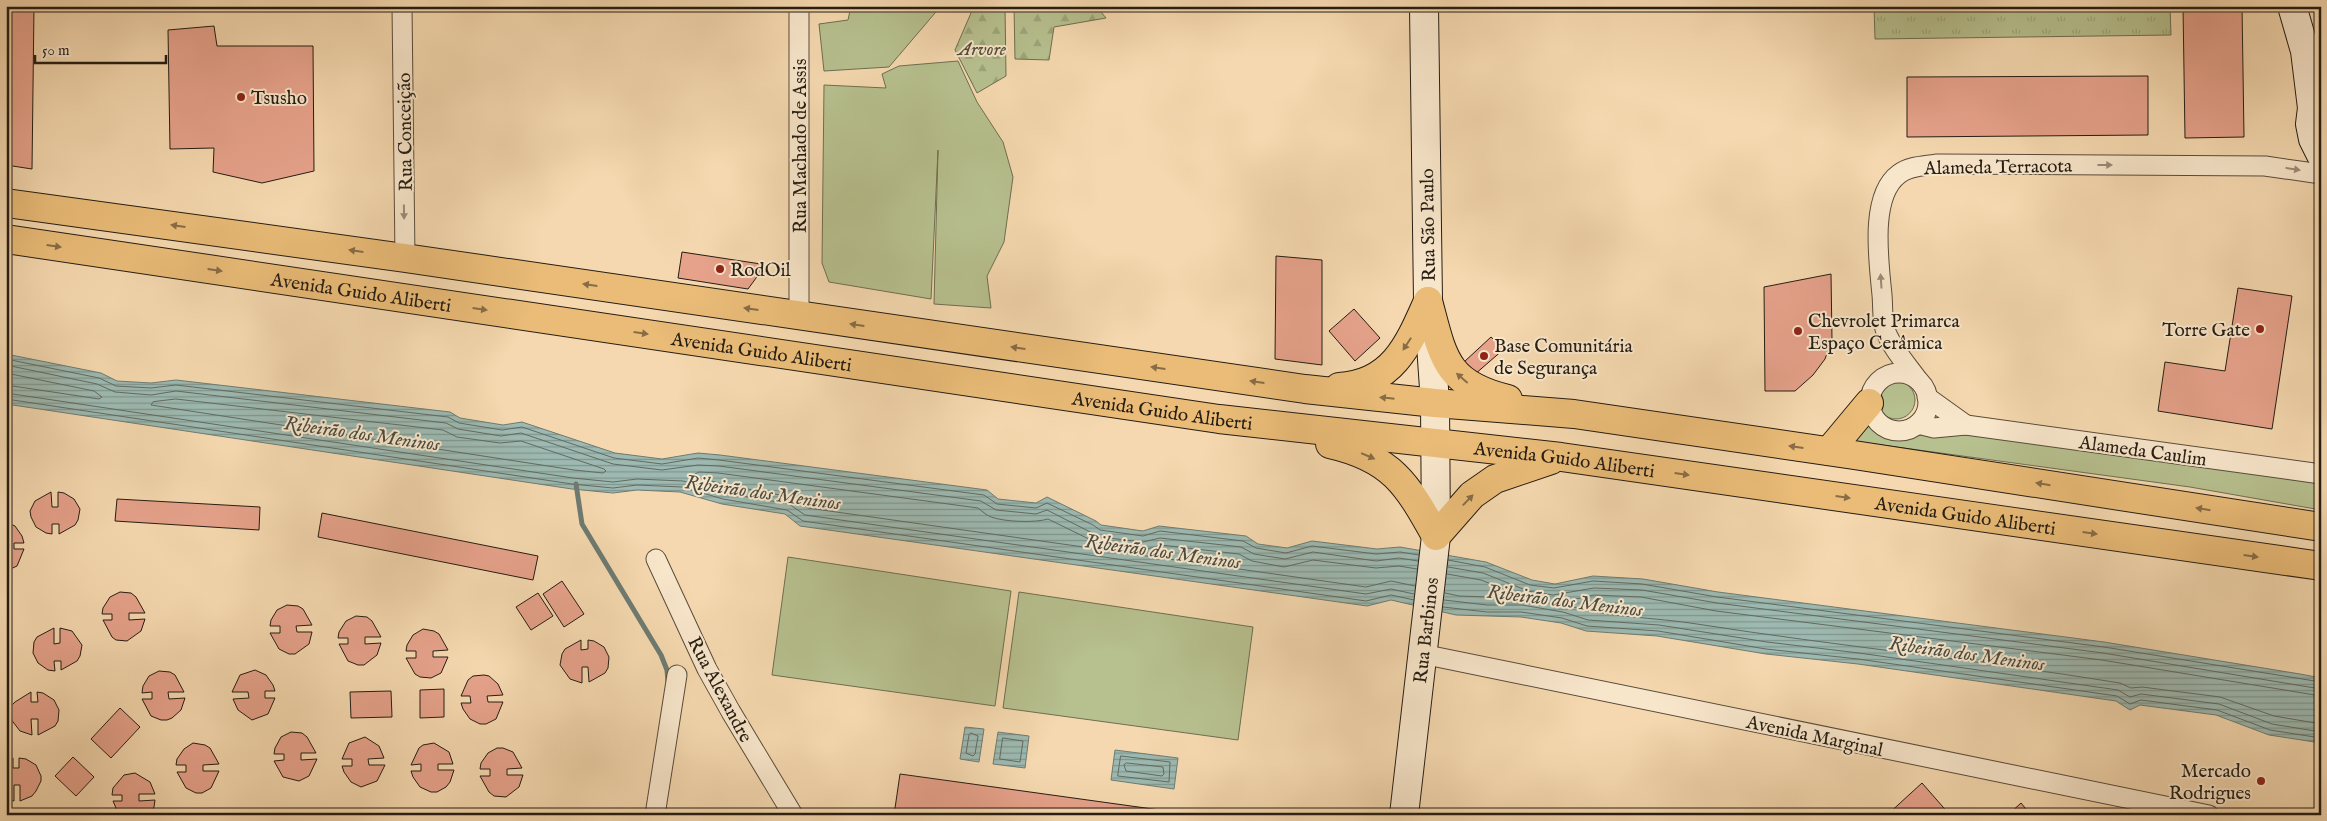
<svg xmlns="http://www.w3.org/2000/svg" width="2327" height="821" viewBox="0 0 2327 821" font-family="'IM FELL English',serif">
  <defs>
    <pattern id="forest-firs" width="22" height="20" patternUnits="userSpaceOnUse" patternTransform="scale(1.25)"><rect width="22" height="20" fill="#b7c08f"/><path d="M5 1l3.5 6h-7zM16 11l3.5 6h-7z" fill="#9da57a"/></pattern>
    <pattern id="park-tufts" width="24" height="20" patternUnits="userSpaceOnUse" patternTransform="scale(1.25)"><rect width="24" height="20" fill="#b7c08f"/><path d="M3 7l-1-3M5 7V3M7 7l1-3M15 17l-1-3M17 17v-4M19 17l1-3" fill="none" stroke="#9da57a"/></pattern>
    <pattern id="water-rules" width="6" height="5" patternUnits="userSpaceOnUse" patternTransform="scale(1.25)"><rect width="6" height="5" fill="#9db9b1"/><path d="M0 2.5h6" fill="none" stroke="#80968f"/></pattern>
  </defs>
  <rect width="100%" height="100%" fill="#f5d8af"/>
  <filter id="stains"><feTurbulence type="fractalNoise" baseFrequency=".004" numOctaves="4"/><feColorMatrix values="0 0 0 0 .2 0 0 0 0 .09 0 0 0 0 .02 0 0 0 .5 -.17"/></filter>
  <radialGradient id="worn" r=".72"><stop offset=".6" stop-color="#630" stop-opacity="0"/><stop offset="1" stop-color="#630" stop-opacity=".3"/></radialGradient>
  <g fill="#b7c08f" stroke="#6e6e51">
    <path d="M851,6H941L889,67L824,71L819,24L848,20Z"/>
    <path d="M958,61L977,102L1003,142L1013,177L1004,242L987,276L991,308L934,304L938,150L931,299L829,282L822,263L824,85L886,88L882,74L899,66Z"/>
    <circle cx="1896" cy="400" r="19"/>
    <path d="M1864,422C1896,453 1906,434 1943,431L2321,479V510L2190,487L1845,440Z"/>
    <path d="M788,557L1011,591L995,706L772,675Z"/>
    <path d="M1019,592L1253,627L1238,740L1003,708Z"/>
  </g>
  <g fill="url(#forest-firs)" stroke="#6e6e51">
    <path d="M974,6H1005L1006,76L977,93L955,50Z"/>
    <path d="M1014,6H1096L1106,18L1054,27L1049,60L1015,59Z"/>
  </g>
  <path fill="url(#park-tufts)" stroke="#6e6e51" d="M1874,6H2170L2171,35L1875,39Z"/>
  <g fill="url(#water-rules)" stroke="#6d7b72">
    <path d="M6,354L101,373L117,381L151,383L176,380L450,412L460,418L503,425L522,422L615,453L662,459L698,453L720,455L987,490L998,499L1036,503L1047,497L1096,521L1101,525L1143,531L1159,526L1246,536L1258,544L1287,548L1312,541L1377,549L1400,547L1486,562L1532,580L1555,584L1593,576L1643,579L1718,592L2104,642L2300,674L2321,678V743L2269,735L2216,715L2140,705L2130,710L2116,701L1858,664L1766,654L1657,636L1586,631L1561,623L1521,617L1456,615L1391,600L1367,606L800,526L785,514L722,504L680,492L637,490L613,493L572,489L6,404Z"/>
    <path d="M965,727L984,729L979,762L960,759Z"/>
    <path d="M998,732L1029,736L1025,768L993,764Z"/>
    <path d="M1115,750L1178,758L1174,789L1111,780Z"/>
  </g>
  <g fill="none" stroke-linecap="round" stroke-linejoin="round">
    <g stroke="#616b62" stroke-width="1">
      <path d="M6,359L99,378L116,386L151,388L176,385L448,417L459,423L502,430L522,427L614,458L662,464L698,458L719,460L984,495L997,504L1036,508L1047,503L1093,525L1100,530L1143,536L1160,531L1243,541L1256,548L1286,553L1312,546L1376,554L1400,552L1419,555"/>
      <path d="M6,365L97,384L115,392L151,395L176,391L446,423L458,429L501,436L521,433L613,464L662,470L698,465L719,466L981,501L996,510L1036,514L1047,510L1100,537L1143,542L1160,538L1241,547L1254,554L1285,559L1313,552L1376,561L1399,558L1418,561"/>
      <path d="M6,373L94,391L102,397L99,399L6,385"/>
      <path d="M6,393L573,478L613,482L637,479L683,481L725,493L789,504L805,515L1366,594L1391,589L1414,594"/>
      <path d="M6,399L572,484L613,488L637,485L682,487L723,499L787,510L803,521L1366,601L1391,595L1414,600"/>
      <path d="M176,399L443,430L457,437L500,443L521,441L604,469L606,471L603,473L574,470L151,405L153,402Z"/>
      <path d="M1448,560L1485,567L1530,585L1554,588L1593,581L1642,584L1717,597L2104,647L2321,682"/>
      <path d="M1448,567L1483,573L1528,591L1553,595L1594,588L1642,590L1717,603L2103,653L2321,689"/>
      <path d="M1415,586L1391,581L1366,587L808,508L791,497L726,485L697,477L695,474L699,472L718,473L978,508C982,511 986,515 991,517C1005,522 1035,523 1048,519L1099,544L1144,550L1161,545L1239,554L1252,561L1284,567L1313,560L1376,568L1399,566L1417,569"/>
      <path d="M1445,593L1459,596L1514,598L1516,596L1514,593L1481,580L1447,574"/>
      <path d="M1444,600L1487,605H1522L1563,612L1588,620L1659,625L1767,642L1859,653L2118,690L2130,697L2141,694L2219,704L2272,724L2321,732"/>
      <path d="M1443,607L1487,612H1521L1562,618L1587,626L1658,631L1766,649L1858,659L2117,696L2130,704L2141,700L2217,710L2270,730L2321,738"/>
      <path d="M2321,696L2102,660L1716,611L1641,597L1594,595L1567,601L1565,603L1566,605C1608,618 1654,617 1697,624C1837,646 1979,660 2120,683L2131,688L2142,687L2220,697L2274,716L2321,724"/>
      <path d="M971,733L978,736L975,754L973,756L966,753L969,735Z"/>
      <path d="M1003,738L1023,741L1020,762L1000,759Z"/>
      <path d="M1121,756L1170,762L1169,782L1118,776Z"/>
      <path d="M1127,763L1163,767L1164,774L1162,776L1126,771L1124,765Z"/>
    </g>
    <path stroke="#6d7b72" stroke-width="5" d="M576,484L582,524L661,655L667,670L668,681"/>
  </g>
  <g fill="#e6a28b" stroke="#251d13">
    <path d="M6,6H34L32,169L6,165Z"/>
    <path d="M2183,6H2242L2244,137L2185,138Z"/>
    <path d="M214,26L217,46H313L314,171L262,183L213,172L214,148L170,149L168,30Z"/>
    <path d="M2148,76V135L1907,137V77Z"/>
    <path d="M682,252L761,264L759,274L748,289L678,278Z"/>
    <path d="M1276,256L1322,260V365L1275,359Z"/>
    <path d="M1831,274L1832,340L1825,359L1813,375L1795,391H1765L1764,287Z"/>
    <path d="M2238,288L2292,296L2272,429L2158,411L2165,362L2225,371Z"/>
    <path d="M1354,309L1380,338L1355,361L1329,331Z"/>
    <path d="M1491,337L1504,349L1474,375L1464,362Z"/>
    <path d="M51,492L52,507H58V492L64,493L74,499L80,509L78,520L75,525L59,534V524H52V534L46,533L36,527L31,517L30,511L35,501Z"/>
    <path d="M117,499L260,507L259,530L115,521Z"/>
    <path d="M322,513L538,556L533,580L318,537Z"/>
    <path d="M6,522L15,526L22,536L24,543H14V549H24L17,566L6,571Z"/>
    <path d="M562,581L584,614L564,627L543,594Z"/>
    <path d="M120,592L131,593L136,597L145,613H129V620L145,619L141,631L127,641L116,640L112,637L103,620H112V614H102L103,608L110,597Z"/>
    <path d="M538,593L553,616L531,630L516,607Z"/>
    <path d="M287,605L298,606L303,609L312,625L296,626L297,632H312L309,644L295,654H289L279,649L270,633H280V626H270L271,620L277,610Z"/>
    <path d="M356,616L367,617L372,621L381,637H365V644L381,643L377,655L364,665H358L348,661L339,644H348V638H338L339,632L346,621Z"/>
    <path d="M54,628V644L60,643V628L72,631L82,645L80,656L77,661L61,670V661H54L55,671L48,670L38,663L33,653L34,642L37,637Z"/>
    <path d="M423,629L434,631L439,634L448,650L433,651V657H448L441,673L431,678L420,677L415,674L406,658H416V651H406L407,645L413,635Z"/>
    <path d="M581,640V650L588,649V640L594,641L604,647L609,657L608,668L605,673L589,682L588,667H582V683L570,679L560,665L562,654L565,649Z"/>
    <path d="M255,670L266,675L273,685L275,691H265V698H275L268,714L252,720L238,710L233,699L249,698L248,692H232L240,675Z"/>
    <path d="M159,671L170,672L175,675L184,692H168L169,699L185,698L181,710L172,718L167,720H161L151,716L142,699H152V692L142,693L143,686L149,676Z"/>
    <path d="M484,675L489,676L498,684L503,695L487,696L488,702H503L496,719L486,724H480L470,719L463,709L461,703H471L470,696H461L468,680L473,676Z"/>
    <path d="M444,689V717L420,718V690Z"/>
    <path d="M391,691L392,717L351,718L350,692Z"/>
    <path d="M31,692V702H38L37,692L43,693L54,700L59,710L58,721L55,726L38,735V719H31L32,735L20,731L10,718L11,706L15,702Z"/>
    <path d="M120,708L140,727L111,758L91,739Z"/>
    <path d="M291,732L302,733L307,737L316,753H301V760L317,759L309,776L299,781L283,777L274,761L284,760V754H274L275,748L281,737Z"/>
    <path d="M365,737L379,746L384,758L368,759L369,765H385L377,781L361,787L351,782L344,772L342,766H352V759H342L349,743Z"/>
    <path d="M193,743L205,745L210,748L219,764L203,765V771H219L211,788L202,793H196L186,788L177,772H186V765H176L177,759L184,749Z"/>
    <path d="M434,743L449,752L453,764H438V770H454L450,782L446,787L437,792H431L420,787L413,777L411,771H421V764L411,765L419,748L423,745Z"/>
    <path d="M497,748H503L513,752L522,768L507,769V775H523L519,787L506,797L494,796L489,792L480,776H490V769H480L481,763L488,753Z"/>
    <path d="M73,757L94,777L76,796L55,776Z"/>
    <path d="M13,758V768H19V758L26,759L36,765L41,776V781L36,791L32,796L20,801V785H14V801L6,799V760Z"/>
    <path d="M135,773L150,782L155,794H139V801L155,800L154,807L150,815H119L113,801H122V795H112L113,788L124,775Z"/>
    <path d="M900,774L1196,815H894Z"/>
    <path d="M1922,783L1950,815H1887Z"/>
    <path d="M2021,803L2031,815H2008Z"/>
  </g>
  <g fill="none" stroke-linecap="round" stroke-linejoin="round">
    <g stroke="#594c3a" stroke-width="21">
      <g id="street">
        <path d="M402,6L405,258"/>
        <path d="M799,6V317"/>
        <circle cx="1899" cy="402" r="29"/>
        <path d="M1918,380C1908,366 1890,346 1885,329C1882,319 1883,305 1882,295C1879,262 1869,196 1899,174C1909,166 1924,166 1936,164L2265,166L2321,174"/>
        <path d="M1927,397L1966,425"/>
        <path d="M1918,424L1934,428L1966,425L2321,474"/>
        <path d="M656,559L707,669L731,712L793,815"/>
        <path d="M1422,654L2209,815"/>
        <path d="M655,815L677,675"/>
      </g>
    </g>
    <g stroke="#251d13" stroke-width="30">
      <g id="secondary">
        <path d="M2292,6L2305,51L2312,108L2310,124L2313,139L2321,155"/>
        <path id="s1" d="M1404,815L1436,536L1435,403L1428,301L1424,6"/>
      </g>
    </g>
    <g stroke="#251d13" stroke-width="30">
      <g id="primary">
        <path d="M6,203L405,258L1305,389L1435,403L1574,414L1854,455L2321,527"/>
        <path id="s2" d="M6,239L1219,419L1561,457L2321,566"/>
        <path d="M1428,301C1443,357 1445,384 1508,399"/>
        <path d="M1339,387C1393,384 1409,344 1428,301"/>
        <path d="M1330,444C1392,458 1407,484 1436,536L1472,495L1495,479L1551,460"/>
        <path d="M1829,451L1869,403"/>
      </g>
    </g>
    <use href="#street" stroke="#f8e6cb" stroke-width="19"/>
    <use href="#secondary" stroke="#f8e6cb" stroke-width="28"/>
    <use href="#primary" stroke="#eabc78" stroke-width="28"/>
  </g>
  <defs><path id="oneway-solid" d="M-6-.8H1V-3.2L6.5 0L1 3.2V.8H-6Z" transform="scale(1.25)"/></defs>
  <g fill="#998c78">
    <use href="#oneway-solid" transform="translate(2105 165)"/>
    <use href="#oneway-solid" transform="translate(2293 169) rotate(9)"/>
    <use href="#oneway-solid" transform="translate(404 212) rotate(89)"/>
    <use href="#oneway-solid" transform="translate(1881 281) rotate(-94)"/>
  </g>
  <g fill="#886c46">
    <use href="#oneway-solid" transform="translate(178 226) rotate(-172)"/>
    <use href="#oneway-solid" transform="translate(54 246) rotate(8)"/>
    <use href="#oneway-solid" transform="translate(356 251) rotate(-172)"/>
    <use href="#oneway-solid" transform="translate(215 270) rotate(8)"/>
    <use href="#oneway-solid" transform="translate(590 285) rotate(-172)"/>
    <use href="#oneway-solid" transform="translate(480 309) rotate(8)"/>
    <use href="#oneway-solid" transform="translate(751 309) rotate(-172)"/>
    <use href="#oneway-solid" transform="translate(857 325) rotate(-172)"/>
    <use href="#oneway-solid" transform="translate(641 333) rotate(8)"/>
    <use href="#oneway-solid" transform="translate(1407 344) rotate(123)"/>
    <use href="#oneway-solid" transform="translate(1018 348) rotate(-172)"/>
    <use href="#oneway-solid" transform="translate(1158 368) rotate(-172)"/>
    <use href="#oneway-solid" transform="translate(1462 378) rotate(-139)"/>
    <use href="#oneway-solid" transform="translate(1257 382) rotate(-172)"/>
    <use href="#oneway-solid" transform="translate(1387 398) rotate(-174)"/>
    <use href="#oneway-solid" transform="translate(1796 447) rotate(-172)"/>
    <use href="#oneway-solid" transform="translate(1368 456) rotate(23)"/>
    <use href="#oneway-solid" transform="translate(1682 474) rotate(8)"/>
    <use href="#oneway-solid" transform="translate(2043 484) rotate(-171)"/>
    <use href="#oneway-solid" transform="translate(1843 497) rotate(8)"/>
    <use href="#oneway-solid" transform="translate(1468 500) rotate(-46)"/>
    <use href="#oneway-solid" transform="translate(2203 509) rotate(-171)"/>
    <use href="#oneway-solid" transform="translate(2090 533) rotate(8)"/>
    <use href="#oneway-solid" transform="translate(2251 556) rotate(8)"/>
  </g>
  <g fill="#8f2418" stroke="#f8e6cb" stroke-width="2">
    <circle cx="241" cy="97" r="5"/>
    <circle cx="720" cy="269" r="5"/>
    <circle cx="2260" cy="329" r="5"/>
    <circle cx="1798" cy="331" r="5"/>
    <circle cx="1484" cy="356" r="5"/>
    <circle cx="2261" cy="781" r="5"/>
  </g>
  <g text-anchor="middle" stroke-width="4" stroke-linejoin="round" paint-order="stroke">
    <g font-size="19" font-style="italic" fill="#514e38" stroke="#f8e6cb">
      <text x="982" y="55">Arvore</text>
    </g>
    <g font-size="19" fill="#251d13" stroke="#f8e6cb" text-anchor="start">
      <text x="251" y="104">Tsusho</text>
      <text x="730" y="276">RodOil</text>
      <text x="1808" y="327">Chevrolet Primarca<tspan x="1808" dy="22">Espaço Cerâmica</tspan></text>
      <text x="2250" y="336" text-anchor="end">Torre Gate</text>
      <text x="1494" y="352">Base Comunitária<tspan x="1494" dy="22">de Segurança</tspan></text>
      <text x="2251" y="777" text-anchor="end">Mercado<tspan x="2251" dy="22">Rodrigues</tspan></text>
    </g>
    <g font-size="19" fill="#251d13" stroke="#f8e6cb">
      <text transform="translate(404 132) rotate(-91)" y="7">Rua Conceição</text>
      <text transform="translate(799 146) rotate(-90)" y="7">Rua Machado de Assis</text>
      <text transform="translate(1998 166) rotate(-1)" y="7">Alameda Terracota</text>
      <text transform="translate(1427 225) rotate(-91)" y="7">Rua São Paulo</text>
      <text dy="7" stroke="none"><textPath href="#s2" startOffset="359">Avenida Guido Aliberti</textPath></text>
      <text dy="7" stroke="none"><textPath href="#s2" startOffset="764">Avenida Guido Aliberti</textPath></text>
      <text dy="7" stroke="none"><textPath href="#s2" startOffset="1169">Avenida Guido Aliberti</textPath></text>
      <text transform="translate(2143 450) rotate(8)" y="7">Alameda Caulim</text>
      <text dy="7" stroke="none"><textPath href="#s2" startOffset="1574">Avenida Guido Aliberti</textPath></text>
      <text dy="7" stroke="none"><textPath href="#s2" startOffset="1979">Avenida Guido Aliberti</textPath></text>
      <text dy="7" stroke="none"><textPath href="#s1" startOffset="186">Rua Barbinos</textPath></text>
      <text transform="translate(721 689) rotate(62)" y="7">Rua Alexandre</text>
      <text transform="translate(1815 735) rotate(12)" y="7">Avenida Marginal</text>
    </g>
    <g font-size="20" font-style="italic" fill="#494c42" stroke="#f8e6cb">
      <text transform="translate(362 433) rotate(8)" y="7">Ribeirão dos Meninos</text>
      <text transform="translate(763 492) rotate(8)" y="7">Ribeirão dos Meninos</text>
      <text transform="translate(1163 551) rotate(8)" y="7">Ribeirão dos Meninos</text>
      <text transform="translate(1565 600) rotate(7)" y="7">Ribeirão dos Meninos</text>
      <text transform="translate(1967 653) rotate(8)" y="7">Ribeirão dos Meninos</text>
    </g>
  </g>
  <rect width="2327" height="821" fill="none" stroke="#f5d8af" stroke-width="25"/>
  <rect x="8" y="8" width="2312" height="806" fill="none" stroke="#251d13" stroke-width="2.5"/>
  <rect x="12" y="12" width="2302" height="796" fill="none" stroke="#251d13"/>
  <path d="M35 55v8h131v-8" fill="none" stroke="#251d13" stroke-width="2.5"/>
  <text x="42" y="55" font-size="15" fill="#251d13" stroke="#f8e6cb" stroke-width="4" paint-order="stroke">50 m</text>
  <rect width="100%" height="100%" filter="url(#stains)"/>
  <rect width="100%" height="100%" fill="url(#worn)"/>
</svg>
